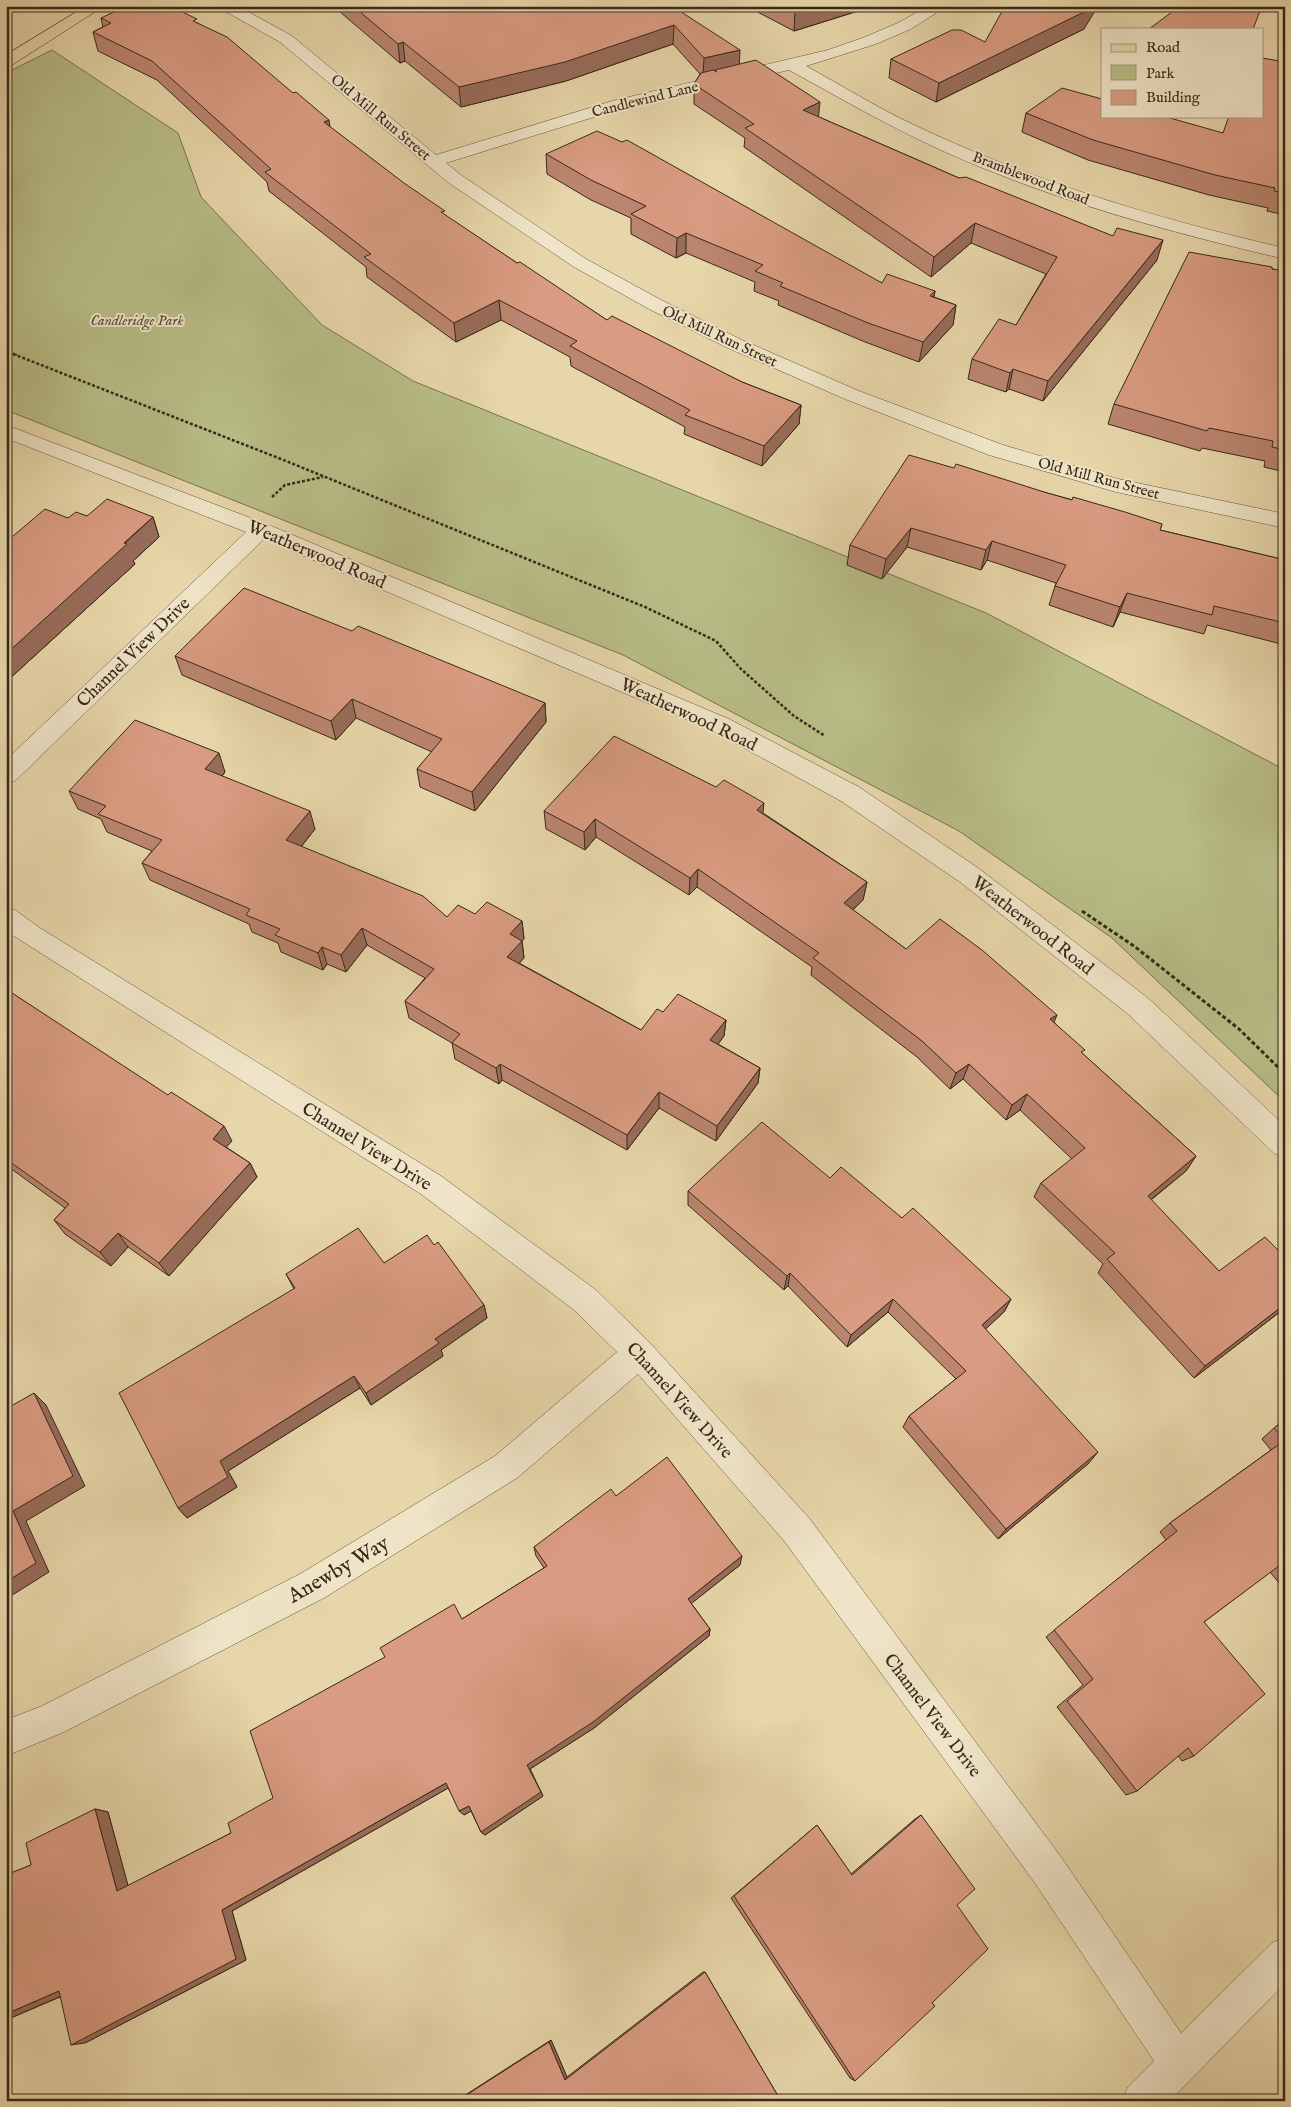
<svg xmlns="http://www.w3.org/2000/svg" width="1291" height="2107" viewBox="0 0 1291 2107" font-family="'IM FELL English',serif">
  <rect width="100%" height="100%" fill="#e7d6a9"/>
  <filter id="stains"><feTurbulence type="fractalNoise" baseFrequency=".004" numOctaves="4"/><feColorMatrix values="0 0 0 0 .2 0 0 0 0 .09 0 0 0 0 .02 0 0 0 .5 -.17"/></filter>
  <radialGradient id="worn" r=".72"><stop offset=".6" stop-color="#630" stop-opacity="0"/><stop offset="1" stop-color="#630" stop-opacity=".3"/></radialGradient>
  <path fill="#b8bd86" stroke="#787250" d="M52,50L178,133L201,197L322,325L413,381L986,613L1285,770V1102L1112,938L959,831L623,655L6,410V73Z"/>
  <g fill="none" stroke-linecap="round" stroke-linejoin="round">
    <g stroke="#64543d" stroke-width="1">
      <g id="minor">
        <path d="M219,6H238L292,36L436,155L612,101L828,50L865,37L900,22L928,6H947L911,29L876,44L806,66C841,85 876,107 912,124C1031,181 1157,219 1285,248V259C1168,232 1052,200 943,151C890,127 840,98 789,70L623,108L446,163L461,175L586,259L663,301L742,340L859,391L1003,445L1118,479L1285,514V528L1116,492L989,455L845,399L728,348L649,309L574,267L449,183L280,42L221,9Z"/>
        <path d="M6,425L269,525L729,719L859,787L978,868L1148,998L1285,1126V1157L1275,1154L1128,1014L960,882L841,801L713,731L264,539L15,781L6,784V760L246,532L6,438Z"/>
        <path d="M6,907L15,910L40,928L441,1176L596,1290L650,1343L809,1518L1061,1857L1181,2033L1272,1943L1285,1937V1983L1170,2101H1122L1128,2087L1154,2061L1035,1883L785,1542L638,1374L517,1478L324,1598L64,1732L6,1756V1720L42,1706L300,1574L495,1456L617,1352L574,1310L421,1194L6,931Z"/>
      </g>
    </g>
    <g stroke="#382819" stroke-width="1">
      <path id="major" d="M86,6H104L12,65L6,67V55Z"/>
    </g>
    <path stroke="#382819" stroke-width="2" stroke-dasharray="2.5 1" stroke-linecap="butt" d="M6,351L17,355"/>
    <g stroke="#382819" stroke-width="2.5" stroke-dasharray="3 2" stroke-linecap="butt">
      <path d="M13,354L281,459L645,607L716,641L741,669L794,716L825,736"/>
      <path d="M272,497L285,485L323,477"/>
    </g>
    <path stroke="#382819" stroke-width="3" stroke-dasharray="4 2.5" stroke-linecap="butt" d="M1082,911L1134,946L1239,1029L1285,1074"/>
    <use href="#minor" fill="#efe4c7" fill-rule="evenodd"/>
    <use href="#major" fill="#e7d6a9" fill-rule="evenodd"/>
  </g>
  <g fill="#bb856f" stroke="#382819">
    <path d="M333,6H672L739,64L819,117L959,178L1157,260L1043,401L1009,389L1006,392L968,379L972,359L1016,325L1046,274L971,243L931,277L744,147L745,138L694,104V84L700,74L673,44L566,81L461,107L405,61L400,63Z"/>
    <path d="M746,6H874L794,31Z"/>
    <path d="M101,18L198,23L330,127L446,216L517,263L607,320L742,382L801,405L799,424L762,466L684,434L685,427L571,366L570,357L501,320L456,342L367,277L366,267L269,191L267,182L157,80L98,51L93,32L103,27Z"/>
    <path d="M1084,29L936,102L889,78L891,59L985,42Z"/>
    <path d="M1285,62V215L1267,211L1268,208L1209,195L1088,160L1022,132L1026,113L1223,133Z"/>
    <path d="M546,154L882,283L935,291L934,297L956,305L953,325L919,362L865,342L778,305L779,301L754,291L755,282L686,253L676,258L631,234V218L591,200L547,174Z"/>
    <path d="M1272,269L1285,271V472L1264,467L1265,461L1202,448L1200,451L1108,424L1114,404Z"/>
    <path d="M954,468L1162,524L1160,530L1285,560V645L1207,625L1204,634L1120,612L1113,627L1049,605L1056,583L987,560L981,570L907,547L882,579L847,565L850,545Z"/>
    <path d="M87,516L153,517L159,537L133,561L135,564L6,682V552L8,550L6,546V542L68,518Z"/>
    <path d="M352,631L545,703L546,722L475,811L420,787L417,769L432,752L356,718L336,740L182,675L175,656Z"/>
    <path d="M225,772L222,776L315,829L301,847L447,917L475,914L522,921L524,939L522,941L524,958L519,963L641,1030L663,1012L726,1020L724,1036L718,1044L760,1068L758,1083L716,1141L659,1108L627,1150L502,1080L499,1084L455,1059L452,1043L409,1018L405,1001L425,978L367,945L346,972L327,964L323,970L281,952L278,943L252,932L249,924L150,880L142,863L152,851L107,832L101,819L78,809L69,791Z"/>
    <path d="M544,811L763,813L867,882L863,900L853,910L906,949L1054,1022L1083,1054L1196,1156L1186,1171L1151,1200L1219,1271L1285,1308L1194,1378L1098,1273L1103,1264L1034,1197L1041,1183L1072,1159L1020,1110L1006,1120L963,1079L950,1089L917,1057L811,975L812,967L697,887L689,895L596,837L585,850L546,829Z"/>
    <path d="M6,989L232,1141L226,1147L250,1163L257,1177L169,1276L128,1247L111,1266L65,1234L54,1220L65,1208L6,1165Z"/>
    <path d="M830,1178L902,1218L1011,1299L1004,1312L985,1329L1089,1463L998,1539L903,1427L909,1416L956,1379L888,1312L847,1347L788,1286L784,1290L688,1205V1191Z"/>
    <path d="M434,1245L484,1305L487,1318L441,1350L443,1356L371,1405L360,1388L228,1471L237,1487L187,1518L178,1508L294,1289L286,1274L384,1263Z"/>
    <path d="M1285,1420V1590L1270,1572L1204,1622L1194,1756L1182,1761L1178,1756L1137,1791L1126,1795L1057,1707L1083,1685L1046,1637L1166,1540L1160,1532L1170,1523L1271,1450L1262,1439L1274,1428Z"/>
    <path d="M616,1496L740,1565L691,1603L710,1629L709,1636L594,1728L530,1769L543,1796L485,1835L481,1832L471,1811L464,1815L448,1788L232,1911L246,1960L85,2043L60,1997L6,2020V1875L31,1865L95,1809L108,1812L128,1886L231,1833L273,1798L462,1619L544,1568L536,1556L534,1547Z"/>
    <path d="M921,1815L957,1905L932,2003L855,2081L850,2078L731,1898L817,1825L851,1874L915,1819Z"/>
    <path d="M703,1972H705L781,2101H456L551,2040L567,2077Z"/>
  </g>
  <g fill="#986c5a" stroke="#382819">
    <path d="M813,6H874L794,31L795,11Z"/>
    <path d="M1090,6H1098L1084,29L936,102L939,83Z"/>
    <path d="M674,25L673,44L566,81L461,107L459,87Z"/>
    <path d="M403,42L405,61L400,63L398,44Z"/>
    <path d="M740,50L739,69L717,72L715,70V75L703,77L704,58Z"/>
    <path d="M820,102L818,121L803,110Z"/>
    <path d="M329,120L332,140L324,122Z"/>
    <path d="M975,223L971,243L931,277L934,257Z"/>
    <path d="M686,233V253L676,258L677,238Z"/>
    <path d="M1163,240L1157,260L1043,401L1048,381Z"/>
    <path d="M935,291L931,310L930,296Z"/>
    <path d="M499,300L501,320L456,342L454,323Z"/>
    <path d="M956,305L953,325L919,362L923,342Z"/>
    <path d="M1013,369L1009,389L1006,392L1010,373Z"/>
    <path d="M801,405L799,424L762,466L764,446Z"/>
    <path d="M153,517L159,537L133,561L135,564L6,682V654Z"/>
    <path d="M911,528L907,547L882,579L886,559Z"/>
    <path d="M992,541L987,560L981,570L986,550Z"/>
    <path d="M1127,593L1120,612L1113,627L1120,607Z"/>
    <path d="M352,699L356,718L336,740L331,721Z"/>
    <path d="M545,703L546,722L475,811L472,792Z"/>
    <path d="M219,753L225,772L212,787L205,769Z"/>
    <path d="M764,803L762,821L757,810Z"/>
    <path d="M310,811L315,829L292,858L286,840Z"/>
    <path d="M595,819L596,837L585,850L584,832Z"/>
    <path d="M698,869L697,887L689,895L690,878Z"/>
    <path d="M867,882L863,900L841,921L844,903Z"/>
    <path d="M522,921L524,939L522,941L524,958L510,974L507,957L510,934Z"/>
    <path d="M362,928L367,945L346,972L341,955Z"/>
    <path d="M322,947L327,964L323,970L318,953Z"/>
    <path d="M1057,1015L1050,1032V1019Z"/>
    <path d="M726,1020L724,1036L709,1056L710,1040Z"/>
    <path d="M500,1064L502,1080L499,1084L496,1068Z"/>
    <path d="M969,1064L963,1079L950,1089L956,1073Z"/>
    <path d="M760,1068L758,1083L716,1141L717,1126Z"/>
    <path d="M659,1092V1108L627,1150V1135Z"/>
    <path d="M1027,1094L1020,1110L1006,1120L1012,1105Z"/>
    <path d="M224,1126L232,1141L220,1154L213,1139Z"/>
    <path d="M1196,1156L1186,1171L1138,1210L1148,1196Z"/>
    <path d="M250,1163L257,1177L169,1276L159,1263Z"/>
    <path d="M118,1233L128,1247L111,1266L100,1252Z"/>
    <path d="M790,1273L788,1286L784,1290L787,1276Z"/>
    <path d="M893,1299L888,1312L847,1347L851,1335Z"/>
    <path d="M1011,1299L1004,1312L976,1338L982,1325Z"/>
    <path d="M1285,1304V1308L1194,1378L1205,1366Z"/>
    <path d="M484,1305L487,1318L441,1350L443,1356L371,1405L366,1393L435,1339Z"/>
    <path d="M354,1376L360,1388L228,1471L237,1487L187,1518L178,1508L220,1461Z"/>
    <path d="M34,1393L46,1405L85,1486L26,1521L49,1572L6,1599V1582L13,1511Z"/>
    <path d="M1098,1452L1089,1463L998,1539L1006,1529Z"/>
    <path d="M742,1556L740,1565L687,1607L688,1599Z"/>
    <path d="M710,1629L709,1636L594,1728L530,1769L543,1796L485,1835L481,1832L527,1765Z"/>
    <path d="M446,1783L450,1787L232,1911L246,1960L85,2043L71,2045L222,1910Z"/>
    <path d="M469,1806L473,1810L464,1815L459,1811Z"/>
    <path d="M95,1809L108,1812L130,1893L117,1891Z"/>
    <path d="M59,1991H73L6,2020V2014Z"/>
    <path d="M551,2040L567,2077L565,2080L549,2042Z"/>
  </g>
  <g fill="#d99b81" stroke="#382819">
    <path d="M127,6H170L197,19L193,21L227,37L293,93L296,92L329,120L324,122L404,183L445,211L441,212L517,263L520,262L607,320L612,316L742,382L801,405L764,446L685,415L690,410L570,346L577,341L499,300L454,323L364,257L371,254L265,172L271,169L152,61L93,32L111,23L101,18Z"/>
    <path d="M353,6H672L740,50L704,58L674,25L565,62L459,87L403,42L398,44Z"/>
    <path d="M785,6H813L795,11Z"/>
    <path d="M1005,6H1090L1088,10L939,83L891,59L952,30H961L985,42Z"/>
    <path d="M1180,6H1252L1261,8L1253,29H1149Z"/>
    <path d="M1262,58L1285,62V193L1274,191L1275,188L1215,175L1093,140L1026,113L1062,88L1102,99V116H1163L1223,133L1229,116H1262Z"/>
    <path d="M756,60L820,102L803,110L959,178L966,177L1113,236L1117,228L1163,240L1048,381L1013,369L1010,373L972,359L999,319L1016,325L1057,257L975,223L934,257L745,128L754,124L694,84L701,73L713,70L717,72L715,70Z"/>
    <path d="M597,131L622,142L627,140L882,283L887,274L935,291L930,296L956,305L923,342L868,323L780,286L783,283L755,271L763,265L686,233L677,238L631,214L646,206L591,180L546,154Z"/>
    <path d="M1189,252L1272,267V269L1285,271V450L1272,447L1273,441L1209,428L1207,431L1114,404Z"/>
    <path d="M909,455L954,468L956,464L1044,492L1072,500L1073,497L1125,512L1162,524L1160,530L1285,560V623L1214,606L1212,615L1127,593L1120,607L1055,586L1066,565L992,541L986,550L911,528L886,559L850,545Z"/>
    <path d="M107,499L153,517L124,543L127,544L6,654V552L13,546L6,544V542L45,509L68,518L76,512L87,516Z"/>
    <path d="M244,588L352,631L358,626L545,703L472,792L417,769L442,739L352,699L331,721L175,656Z"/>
    <path d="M135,720L219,753L205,769L310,811L286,840L423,896L447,917L458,905L475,914L487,902L522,921L510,934L522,941L507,957L641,1030L657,1009L663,1012L678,994L726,1020L710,1040L760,1068L717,1126L659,1092L627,1135L500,1064L496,1068L452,1043L460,1034L405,1001L434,969L362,928L341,955L322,947L318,953L275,935L280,929L246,915L250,909L142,863L162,840L98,814L106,806L69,791Z"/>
    <path d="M614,736L716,787L724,780L764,803L757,810L867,882L844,903L906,949L940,919L982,950L1057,1015L1050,1019L1085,1050L1081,1052L1196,1156L1148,1196L1219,1271L1265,1237L1285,1257V1304L1205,1366L1107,1259L1115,1253L1041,1183L1085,1148L1027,1094L1012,1105L969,1064L956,1073L922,1041L813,958L819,953L698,869L690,878L595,819L584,832L544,811Z"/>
    <path d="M6,989L168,1095L171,1092L224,1126L213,1139L250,1163L159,1263L118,1233L100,1252L54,1220L69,1204L6,1159Z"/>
    <path d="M762,1122L830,1178L841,1167L902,1218L913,1208L1011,1299L982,1325L1098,1452L1006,1529L909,1416L966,1371L893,1299L851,1335L790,1273L787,1276L688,1191Z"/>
    <path d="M358,1228L384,1263L427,1235L434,1245L438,1242L484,1305L435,1339L439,1343L366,1393L354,1376L220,1461L228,1477L178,1508L119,1393L295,1288L286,1274Z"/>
    <path d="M34,1393L73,1476L13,1511L36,1563L6,1582V1409Z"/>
    <path d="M1285,1420V1440L1274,1428Z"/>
    <path d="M1285,1440V1565L1283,1563L1204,1622L1265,1694L1194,1756L1188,1748L1137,1791L1067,1701L1093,1679L1054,1630L1177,1531L1170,1523Z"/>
    <path d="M667,1457L742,1556L688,1599L710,1629L593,1722L527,1765L541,1792L481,1832L469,1806L459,1811L446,1783L222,1910L236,1959L71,2045L59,1991L6,2014V1875L31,1865L26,1843L95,1809L117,1891L231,1833L228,1823L273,1798L250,1731L385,1657L380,1648L454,1604L462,1619L547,1566L534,1547L611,1489L616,1496Z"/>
    <path d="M921,1815L975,1889L957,1905L988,1949L932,2003L935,2006L855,2081L734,1896L817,1825L852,1875Z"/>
    <path d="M705,1972L781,2101H457L549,2042L565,2080Z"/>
  </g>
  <g text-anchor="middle" stroke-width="4" stroke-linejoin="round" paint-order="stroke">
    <g font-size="15" fill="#382819" stroke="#efe4c7">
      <text transform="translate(645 99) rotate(-14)" y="5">Candlewind Lane</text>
      <text transform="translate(381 117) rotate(40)" y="5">Old Mill Run Street</text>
      <text transform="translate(1031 178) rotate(21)" y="5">Bramblewood Road</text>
      <text transform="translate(720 336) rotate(25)" y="5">Old Mill Run Street</text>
      <text transform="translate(1099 478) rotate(15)" y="5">Old Mill Run Street</text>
    </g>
    <g font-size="15" font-style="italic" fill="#584d34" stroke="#efe4c7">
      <text x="137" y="325">Candleridge Park</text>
    </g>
    <g font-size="18" fill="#382819" stroke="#efe4c7">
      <text transform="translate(317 554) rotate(23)" y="6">Weatherwood Road</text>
      <text transform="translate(133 652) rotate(-44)" y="6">Channel View Drive</text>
      <text transform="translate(689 714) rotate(25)" y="6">Weatherwood Road</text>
      <text transform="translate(1033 925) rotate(38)" y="6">Weatherwood Road</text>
      <text transform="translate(367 1146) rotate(32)" y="6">Channel View Drive</text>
      <text transform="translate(680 1400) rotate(48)" y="6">Channel View Drive</text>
      <text transform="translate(933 1715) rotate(53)" y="6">Channel View Drive</text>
    </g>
    <g font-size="21" fill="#382819" stroke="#efe4c7">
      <text transform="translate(338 1569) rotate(-30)" y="7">Anewby Way</text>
    </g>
  </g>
  <rect width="1291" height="2107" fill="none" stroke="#e7d6a9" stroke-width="25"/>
  <rect x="8" y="8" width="1276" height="2092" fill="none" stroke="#382819" stroke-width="2.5"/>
  <rect x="12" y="12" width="1266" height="2082" fill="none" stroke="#382819"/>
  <rect x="1101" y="28" width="162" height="90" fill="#efe4c7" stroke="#a69981"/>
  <rect x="1111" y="44" width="25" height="8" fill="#e7d6a9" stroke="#a69981"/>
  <text x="1146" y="52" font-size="15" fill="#382819">Road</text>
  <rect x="1111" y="65" width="25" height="15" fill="#b8bd86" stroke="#a69981"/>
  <text x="1146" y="78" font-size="15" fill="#382819">Park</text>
  <rect x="1111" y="90" width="25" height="15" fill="#d99b81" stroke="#a69981"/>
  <text x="1146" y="102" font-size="15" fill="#382819">Building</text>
  <rect width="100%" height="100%" filter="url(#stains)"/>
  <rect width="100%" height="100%" fill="url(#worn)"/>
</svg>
